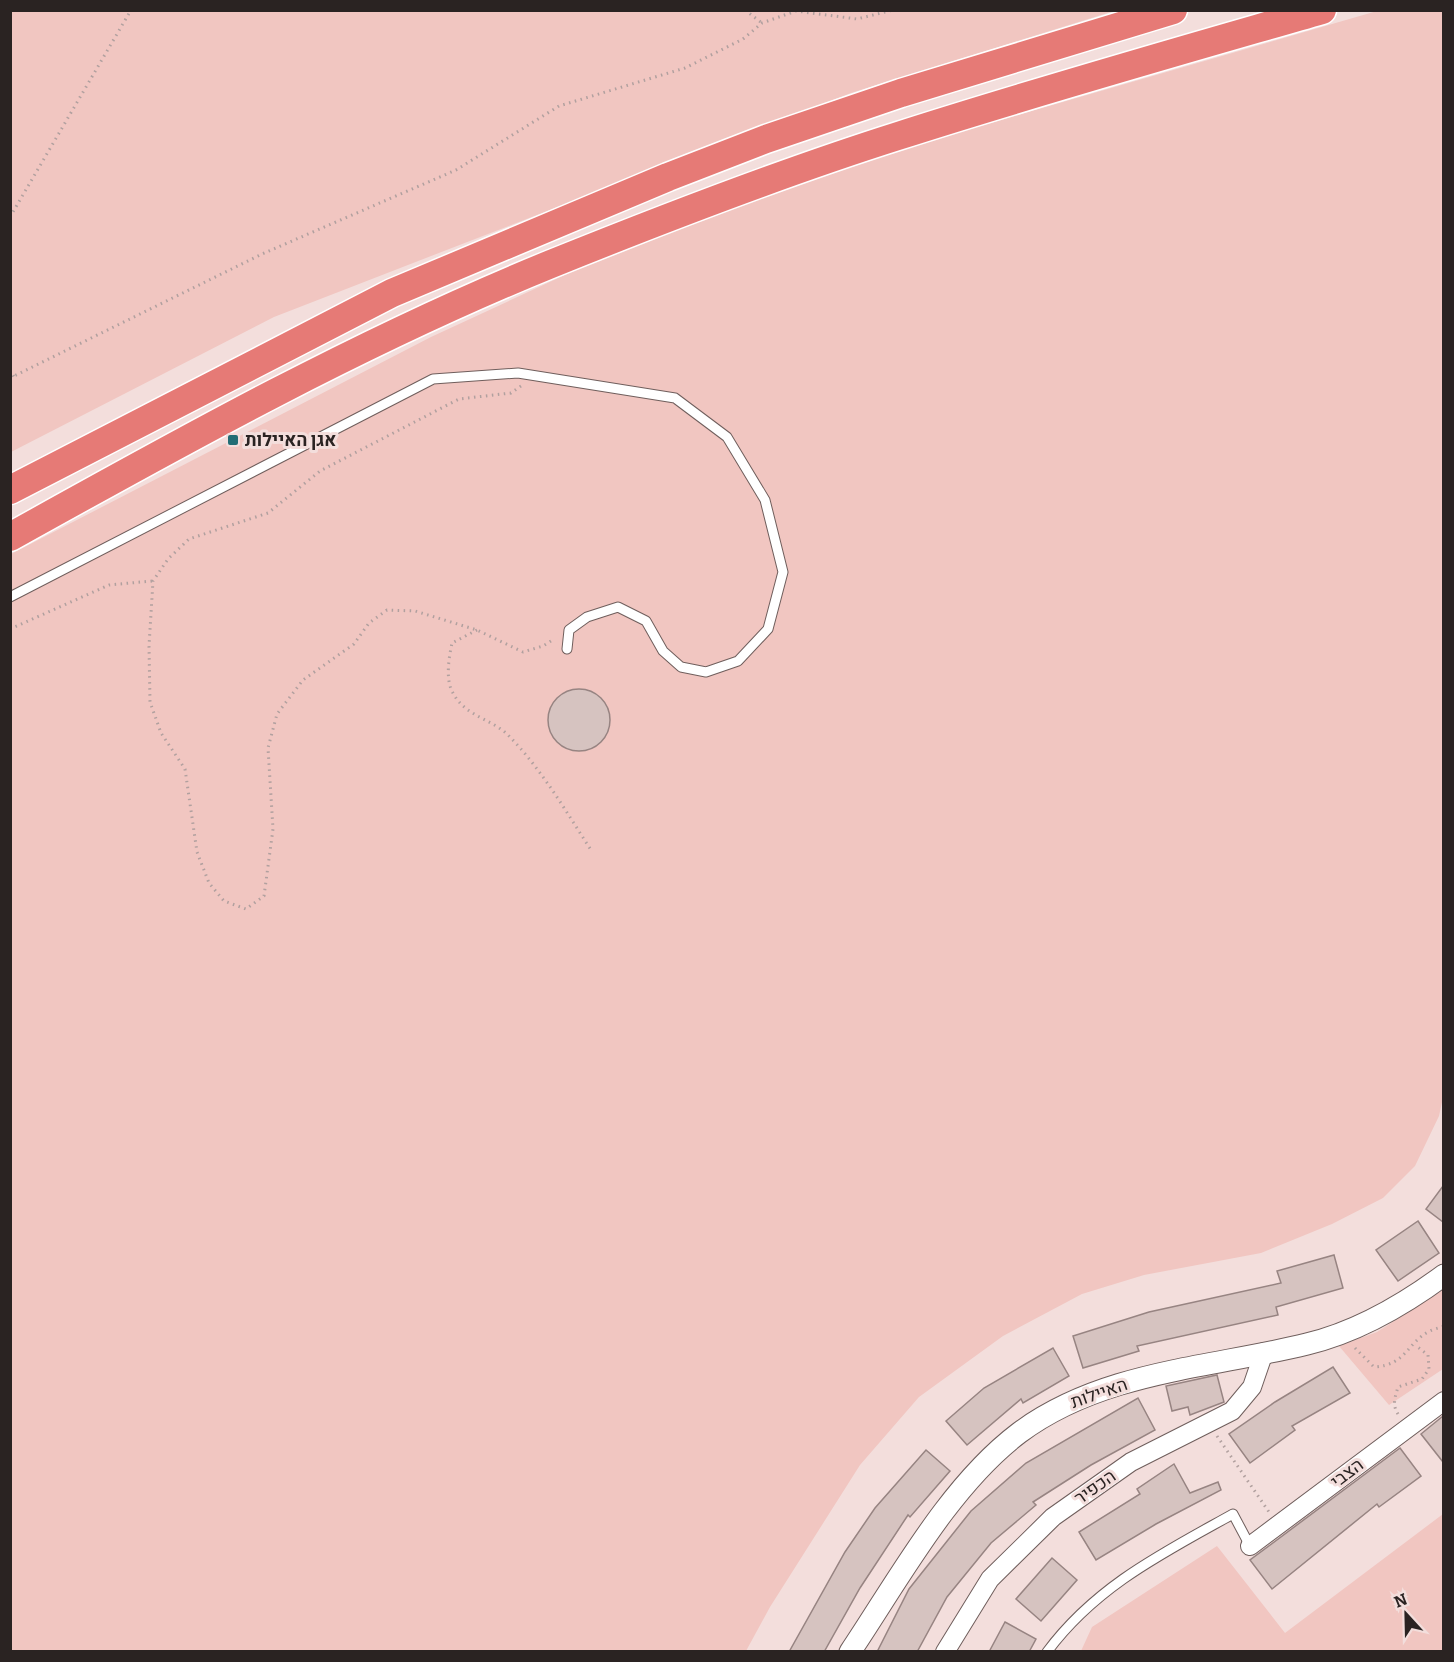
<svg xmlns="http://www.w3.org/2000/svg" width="1454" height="1662" viewBox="0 0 1454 1662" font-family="Bitter,Heebo,serif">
  <rect width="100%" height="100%" fill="#f3dedc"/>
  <g fill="#f1c6c1">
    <path d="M11,11H1114L851,93L274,317L11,452Z"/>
    <path d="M1377,11H1443L1444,1093L1439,1116L1415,1166L1383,1198L1332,1224L1261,1253L1144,1275L1082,1294L1003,1336L919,1397L860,1465L770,1607L746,1651L11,1652V554L431,337L731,198Z"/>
    <path d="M1443,1290V1369L1389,1405L1339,1346L1377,1332Z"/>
    <path d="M1443,1514V1651H1081L1092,1627L1217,1546L1285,1633Z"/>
  </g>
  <g fill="#d6c3c0" stroke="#978482" stroke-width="1.5">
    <circle cx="579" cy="720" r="31"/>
    <path d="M1443,1186V1222L1426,1209Z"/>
    <path d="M1418,1221L1439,1253L1398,1281L1376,1250Z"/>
    <path d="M1334,1255L1343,1288L1276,1307L1278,1315L1137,1346L1139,1351L1083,1368L1073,1336L1149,1312L1281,1283L1277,1271Z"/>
    <path d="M1053,1348L1069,1376L1023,1403L1021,1399L967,1445L946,1421L984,1388Z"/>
    <path d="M1333,1367L1350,1393L1292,1426L1295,1430L1250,1463L1229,1434L1275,1402Z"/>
    <path d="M1217,1375L1224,1402L1190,1415L1188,1407L1172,1411L1166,1386Z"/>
    <path d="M1138,1398L1155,1430L1091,1465L1033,1502L1036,1505L991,1543L947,1597L917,1652H877L909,1589L971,1511L1026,1463Z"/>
    <path d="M1443,1416V1462L1421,1434Z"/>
    <path d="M1400,1448L1421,1476L1379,1507L1377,1504L1272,1589L1250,1560Z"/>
    <path d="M926,1450L950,1471L910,1517L908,1515L860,1588L824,1652H789L845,1552L875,1508Z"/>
    <path d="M1174,1464L1190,1493L1218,1482L1221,1490L1156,1524L1096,1560L1079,1532L1140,1494L1137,1489Z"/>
    <path d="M1052,1558L1077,1580L1041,1621L1016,1599Z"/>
    <path d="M1005,1622L1036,1639L1029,1652H989Z"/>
  </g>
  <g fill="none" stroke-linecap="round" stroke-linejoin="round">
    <g stroke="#6f5e5c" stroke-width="11">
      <g id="service">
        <path d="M10,597L433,379L518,373L675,398L727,437L765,500L783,572L768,629L738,661L706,672L681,667L663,651L646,621L618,607L587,617L569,630L567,649"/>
        <path d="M1047,1652C1096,1586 1163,1553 1233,1514L1250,1546"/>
      </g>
    </g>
    <g stroke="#6f5e5c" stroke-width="20">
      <g id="minor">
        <path d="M1250,1546L1444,1401"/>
        <path d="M945,1652L990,1579L1053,1517L1131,1462L1232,1411L1252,1387L1264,1352"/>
      </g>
    </g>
    <g stroke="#6f5e5c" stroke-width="23">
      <path id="tertiary" d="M850,1652C899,1579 949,1486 1019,1433C1102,1371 1210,1368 1307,1344C1357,1332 1402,1306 1444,1275"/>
    </g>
    <g stroke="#fff" stroke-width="31">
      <g id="trunk">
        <path d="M10,490L392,293L668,177L766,139L901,93L1173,10"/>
        <path d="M10,537C186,439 364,340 551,264C665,218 781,173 898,136C1038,91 1180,51 1322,10"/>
      </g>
    </g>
    <g stroke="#b1a09f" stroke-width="3" stroke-dasharray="1.5 4.5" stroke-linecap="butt">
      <path d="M745,10L762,23"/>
      <path d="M10,217L131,10"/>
      <path d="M10,370L14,377"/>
      <path d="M10,378L262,254L456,170L559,106L685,68L743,39L762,23L796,11L857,19L893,10"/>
      <path d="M521,386L511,393L459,399L320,471L268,513L189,539L168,559L153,581L149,646L150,702L161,733L185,769L197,852L209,883L224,901L246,909L264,896L273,829L268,748L277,714L303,680L354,644L369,623L387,610L415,611L477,630L523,652L543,646L554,639"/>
      <path d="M10,629L109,585L152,581"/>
      <path d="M477,630L452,643C449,657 445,680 453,693C465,716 491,719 507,734C541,768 565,810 591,850"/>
      <path d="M1355,1348L1374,1367C1407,1365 1407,1342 1430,1331C1434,1329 1439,1328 1444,1326"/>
      <path d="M1398,1414C1392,1405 1395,1397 1398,1387L1422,1379L1429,1369L1428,1355L1415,1345"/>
      <path d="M1217,1436L1269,1512"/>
    </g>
    <use href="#service" stroke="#fff" stroke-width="9"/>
    <use href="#minor" stroke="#fff" stroke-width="18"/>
    <use href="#tertiary" stroke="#fff" stroke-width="21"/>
    <use href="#trunk" stroke="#e67a76" stroke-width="28"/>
  </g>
  <rect fill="#226d75" stroke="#f3dedc" stroke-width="2" x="227" y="434" width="12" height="12" rx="3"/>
  <g text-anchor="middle" stroke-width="6" stroke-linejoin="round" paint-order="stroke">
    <g font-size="18" font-weight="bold" fill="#2a2322" stroke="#f3dedc" text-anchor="start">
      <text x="245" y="446">אגן האיילות</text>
    </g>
    <g font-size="18" fill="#2a2322" stroke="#f3dedc">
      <text transform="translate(1099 1393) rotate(-19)" y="6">האיילות</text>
      <text transform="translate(1347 1473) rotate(-37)" y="6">הצבי</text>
      <text transform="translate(1095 1487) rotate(-35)" y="6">הכפיר</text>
    </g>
  </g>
  <rect width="1454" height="1662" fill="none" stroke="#2a2322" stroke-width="24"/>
  <g transform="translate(1406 1614) rotate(338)" stroke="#f3dedc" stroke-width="4.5" paint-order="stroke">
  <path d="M0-4.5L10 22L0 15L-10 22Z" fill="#2a2322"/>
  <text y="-9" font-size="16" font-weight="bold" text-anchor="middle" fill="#2a2322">N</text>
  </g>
</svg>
